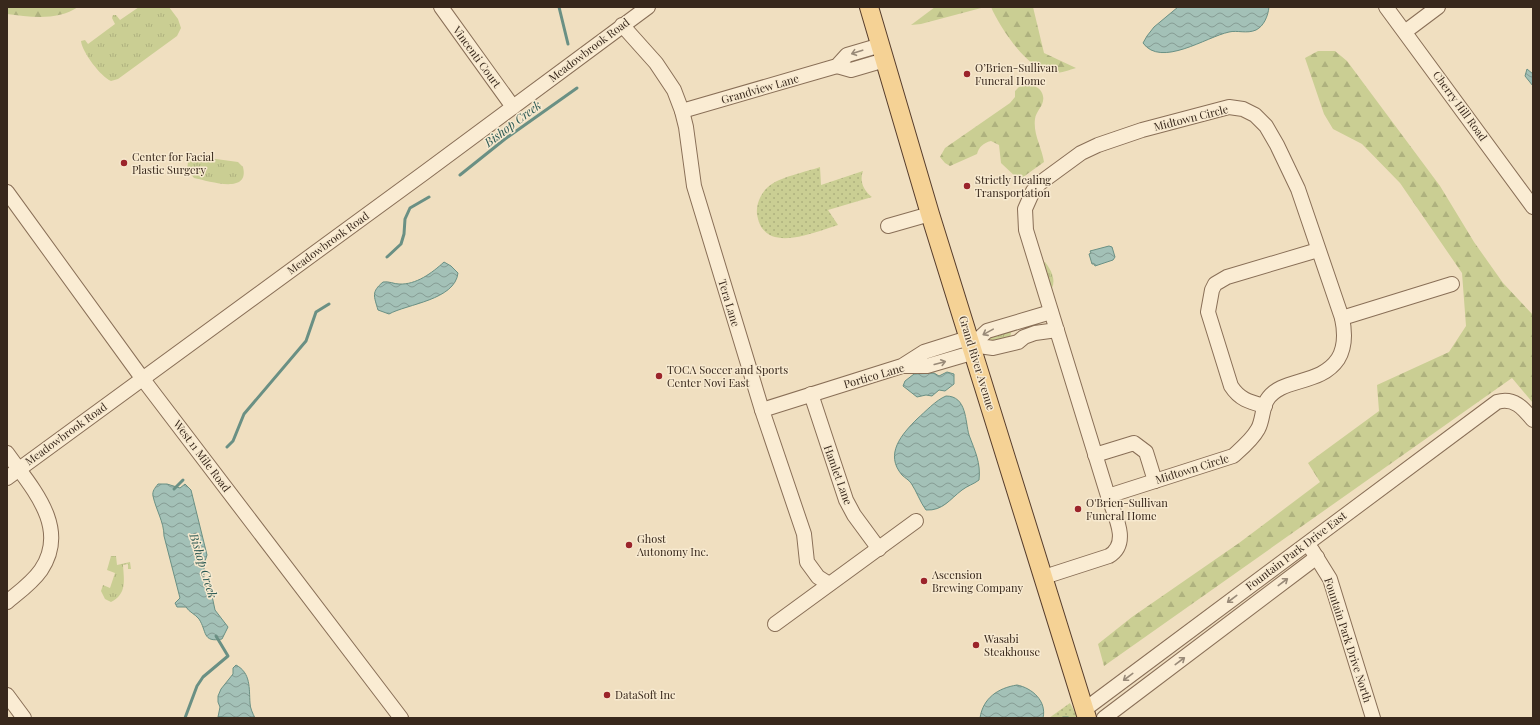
<svg xmlns="http://www.w3.org/2000/svg" width="1540" height="725" viewBox="0 0 1540 725" font-family="'Playfair Display',serif">
  <defs>
    <pattern id="grass-tufts" width="24" height="20" patternUnits="userSpaceOnUse"><rect width="24" height="20" fill="#cace93"/><path d="M3 7l-1-3M5 7V3M7 7l1-3M15 17l-1-3M17 17v-4M19 17l1-3" fill="none" stroke="#aeb17e"/></pattern>
    <pattern id="forest-firs" width="22" height="20" patternUnits="userSpaceOnUse"><rect width="22" height="20" fill="#cace93"/><path d="M5 1l3.5 6h-7zM16 11l3.5 6h-7z" fill="#aeb17e"/></pattern>
    <pattern id="park-dots" width="8" height="8" patternUnits="userSpaceOnUse"><rect width="8" height="8" fill="#cace93"/><path d="M2 2h.1M6 6h.1" fill="none" stroke="#aeb17e" stroke-width="1.8" stroke-linecap="round"/></pattern>
    <pattern id="water-waves" width="16" height="10" patternUnits="userSpaceOnUse"><rect width="16" height="10" fill="#a3c1b7"/><path d="M0 5q4-4 8 0t8 0" fill="none" stroke="#869d94"/></pattern>
  </defs>
  <rect width="100%" height="100%" fill="#f0dfc0"/>
  <g fill="url(#grass-tufts)">
    <path d="M139,7H169L178,19L181,28L177,36L118,79L111,81C101,77 82,52 81,41L85,40L88,44L115,24L112,18L113,15H116L120,20Z"/>
    <path d="M194,156L238,162L243,167C250,195 209,181 194,178L187,170L188,162Z"/>
    <path d="M1045,262C1051,270 1056,279 1052,288L1043,263Z"/>
    <path d="M1010,331L1011,333L1010,338L996,342L989,339V337Z"/>
    <path d="M111,556H116L117,565L130,562L131,569H128V564L123,565C124,581 127,594 111,602L105,599L101,591L103,585L110,588L115,573L107,570Z"/>
  </g>
  <g fill="url(#forest-firs)">
    <path d="M7,7H78C58,21 30,17 7,14Z"/>
    <path d="M935,7H985L921,24L911,25Z"/>
    <path d="M991,7H1033L1044,53L1076,68C1069,70 1059,74 1052,73C1028,70 1000,28 991,7Z"/>
    <path d="M1318,51H1335L1347,61L1440,186L1474,242L1503,283L1533,315V403L1512,378L1104,666L1098,644L1132,617L1239,543L1320,482L1308,463L1379,411L1377,385L1449,352L1466,326L1462,273L1400,183L1362,144L1333,129L1324,114L1305,58Z"/>
    <path d="M1030,84C1035,86 1040,88 1042,93C1047,104 1036,110 1035,119C1033,134 1042,148 1044,162L1019,180L1001,163L999,145L991,141C983,143 979,147 977,154L950,166L945,163L940,157L945,148L1010,103L1015,97V91L1019,87Z"/>
  </g>
  <g fill="url(#park-dots)">
    <path d="M820,167L821,185L863,171C859,181 864,191 872,197L828,210L838,225C814,232 763,256 757,214C756,204 761,193 768,187C779,177 806,172 820,167Z"/>
    <path d="M1070,703L1078,718H1049Z"/>
  </g>
  <g fill="url(#water-waves)" stroke="#6a9084">
    <path d="M1178,7H1269C1268,16 1264,26 1256,30C1247,34 1237,30 1229,32C1206,37 1161,68 1143,43L1147,36L1154,27Z"/>
    <path d="M1527,69L1533,74V86L1525,76Z"/>
    <path d="M1109,246L1112,247L1115,257L1113,260L1095,266L1094,264H1092L1089,254L1091,253L1090,251Z"/>
    <path d="M444,262L451,266L458,273C455,300 407,304 389,314L378,310C374,296 371,292 383,282C389,281 394,284 399,284C416,285 432,273 444,262Z"/>
    <path d="M947,372L954,374V384L945,391L939,390L932,396L926,395L917,397L903,386L905,381L914,374L934,373L939,376Z"/>
    <path d="M946,396C967,396 965,421 969,435C975,451 981,463 979,480C974,484 967,486 962,490C950,499 943,511 926,510C920,502 917,492 911,483C909,480 905,478 902,475C884,454 902,434 917,419C925,412 936,400 946,396Z"/>
    <path d="M158,484H167L180,488L185,484L191,490L207,555L204,564V575L211,591L215,610L228,627L222,639C202,643 207,631 199,619C195,614 189,612 186,607H177L175,603L180,598L164,536C164,522 156,510 153,496C152,491 155,488 158,484Z"/>
    <path d="M236,665C251,673 249,688 250,703C250,708 253,714 255,718L218,717L220,707L218,702V696L221,689L233,674V668Z"/>
    <path d="M1017,685C1032,688 1047,701 1043,718H980C983,698 998,688 1017,685Z"/>
  </g>
  <g fill="none" stroke-linecap="round" stroke-linejoin="round">
    <g stroke="#6a9084" stroke-width="3">
      <path d="M559,7L568,44"/>
      <path d="M460,175L505,139L577,88"/>
      <path d="M387,257L401,244L404,234L405,219L410,208L429,197"/>
      <path d="M227,447L233,441L244,414L306,341L316,312L329,304"/>
      <path d="M174,489L183,480"/>
      <path d="M185,718L197,686L203,677L228,656L216,636"/>
      <path d="M1063,718H1068"/>
    </g>
    <g stroke="#896f57" stroke-width="16">
      <g id="minor">
        <path d="M441,7L513,107"/>
        <path d="M1386,7L1533,207"/>
        <path d="M622,25L656,63L674,90L682,111L686,127L694,186L762,410L804,534L807,562L818,577L829,584"/>
        <path d="M1406,31L1438,7"/>
        <path d="M837,66L851,70L885,60"/>
        <path d="M1229,107L1243,109L1255,115L1266,126L1277,145L1298,189L1342,318C1345,332 1346,346 1338,359C1320,386 1281,377 1267,400C1262,408 1263,420 1258,429C1252,440 1242,448 1233,456L1108,496L1026,230L1025,209L1033,191L1040,183L1081,153L1098,145L1142,130Z"/>
        <path d="M682,111L837,66L847,55L881,45"/>
        <path d="M7,192L142,378L401,718"/>
        <path d="M888,226L930,214"/>
        <path d="M1051,312L987,331L972,345L993,348L1018,342L1024,337L1035,333L1057,330"/>
        <path d="M1342,318L1452,284"/>
        <path d="M811,394L846,500L854,515L879,549"/>
        <path d="M1265,406C1250,402 1240,400 1231,386L1208,312L1212,290L1215,284L1227,277L1318,250"/>
        <path d="M762,410L902,366H927L968,354L972,345L962,340L924,352L902,366"/>
        <path d="M7,453C31,487 70,527 41,570C32,583 19,592 7,602"/>
        <path d="M1095,455L1134,443L1146,452L1155,481"/>
        <path d="M7,478L424,173L648,7"/>
        <path d="M1312,550L1330,579L1373,718"/>
        <path d="M1044,577L1109,556C1131,543 1114,514 1108,496"/>
        <path d="M775,624L916,521"/>
        <path d="M7,695L24,718"/>
        <path d="M1084,710L1497,402C1514,397 1523,408 1533,420"/>
        <path d="M1104,718L1317,557"/>
      </g>
    </g>
    <g stroke="#573d2c" stroke-width="20">
      <path id="major" d="M869,7L930,214L1087,718"/>
    </g>
    <use href="#minor" stroke="#faecd3" stroke-width="14"/>
    <use href="#major" stroke="#f5d295" stroke-width="18"/>
  </g>
  <defs><path id="oneway-shaft" d="M-6 0H5M1.5-3L5.5 0L1.5 3" fill="none" stroke-width="1.6" stroke-linecap="round" stroke-linejoin="round"/></defs>
  <g stroke="#998a78">
    <use href="#oneway-shaft" transform="translate(857 52) rotate(162)"/>
    <use href="#oneway-shaft" transform="translate(988 332) rotate(151)"/>
    <use href="#oneway-shaft" transform="translate(940 363) rotate(-15)"/>
    <use href="#oneway-shaft" transform="translate(1283 582) rotate(-37)"/>
    <use href="#oneway-shaft" transform="translate(1232 599) rotate(143)"/>
    <use href="#oneway-shaft" transform="translate(1180 661) rotate(-37)"/>
    <use href="#oneway-shaft" transform="translate(1128 677) rotate(143)"/>
  </g>
  <g fill="#9b242b" stroke="#f7e9cf" stroke-width="1.5">
    <circle cx="967" cy="74" r="4"/>
    <circle cx="124" cy="163" r="4"/>
    <circle cx="967" cy="186" r="4"/>
    <circle cx="659" cy="376" r="4"/>
    <circle cx="1078" cy="509" r="4"/>
    <circle cx="629" cy="545" r="4"/>
    <circle cx="924" cy="581" r="4"/>
    <circle cx="976" cy="645" r="4"/>
    <circle cx="607" cy="695" r="4"/>
  </g>
  <g text-anchor="middle" stroke-width="3" stroke-linejoin="round" paint-order="stroke">
    <g font-size="11" fill="#38281c" stroke="#f7e9cf">
      <text transform="translate(589 50) rotate(-37)" y="4">Meadowbrook Road</text>
      <text transform="translate(477 57) rotate(54)" y="4">Vincenti Court</text>
      <text transform="translate(760 89) rotate(-16)" y="4">Grandview Lane</text>
      <text transform="translate(1460 106) rotate(54)" y="4">Cherry Hill Road</text>
      <text transform="translate(1191 118) rotate(-14)" y="4">Midtown Circle</text>
      <text transform="translate(328 243) rotate(-36)" y="4">Meadowbrook Road</text>
      <text transform="translate(729 303) rotate(73)" y="4">Tera Lane</text>
      <text transform="translate(977 363) rotate(73)" y="4">Grand River Avenue</text>
      <text transform="translate(874 376) rotate(-16)" y="4">Portico Lane</text>
      <text transform="translate(66 434) rotate(-36)" y="4">Meadowbrook Road</text>
      <text transform="translate(202 456) rotate(53)" y="4">West 11 Mile Road</text>
      <text transform="translate(1192 469) rotate(-17)" y="4">Midtown Circle</text>
      <text transform="translate(838 475) rotate(70)" y="4">Hamlet Lane</text>
      <text transform="translate(1296 551) rotate(-37)" y="4">Fountain Park Drive East</text>
      <text transform="translate(1348 640) rotate(72)" y="4">Fountain Park Drive North</text>
    </g>
    <g font-size="11" fill="#38281c" stroke="#f7e9cf" text-anchor="start">
      <text x="975" y="72">O’Brien-Sullivan<tspan x="975" dy="13">Funeral Home</tspan></text>
      <text x="132" y="161">Center for Facial<tspan x="132" dy="13">Plastic Surgery</tspan></text>
      <text x="975" y="184">Strictly Healing<tspan x="975" dy="13">Transportation</tspan></text>
      <text x="667" y="374">TOCA Soccer and Sports<tspan x="667" dy="13">Center Novi East</tspan></text>
      <text x="1086" y="507">O'Brien-Sullivan<tspan x="1086" dy="13">Funeral Home</tspan></text>
      <text x="637" y="543">Ghost<tspan x="637" dy="13">Autonomy Inc.</tspan></text>
      <text x="932" y="579">Ascension<tspan x="932" dy="13">Brewing Company</tspan></text>
      <text x="984" y="643">Wasabi<tspan x="984" dy="13">Steakhouse</tspan></text>
      <text x="615" y="699">DataSoft Inc</text>
    </g>
    <g font-size="12" font-style="italic" fill="#2b5953" stroke="#f7e9cf">
      <text transform="translate(513 124) rotate(-37)" y="4">Bishop Creek</text>
      <text transform="translate(203 566) rotate(73)" y="4">Bishop Creek</text>
    </g>
  </g>
  <rect width="1540" height="725" fill="none" stroke="#38281c" stroke-width="16"/>
</svg>
